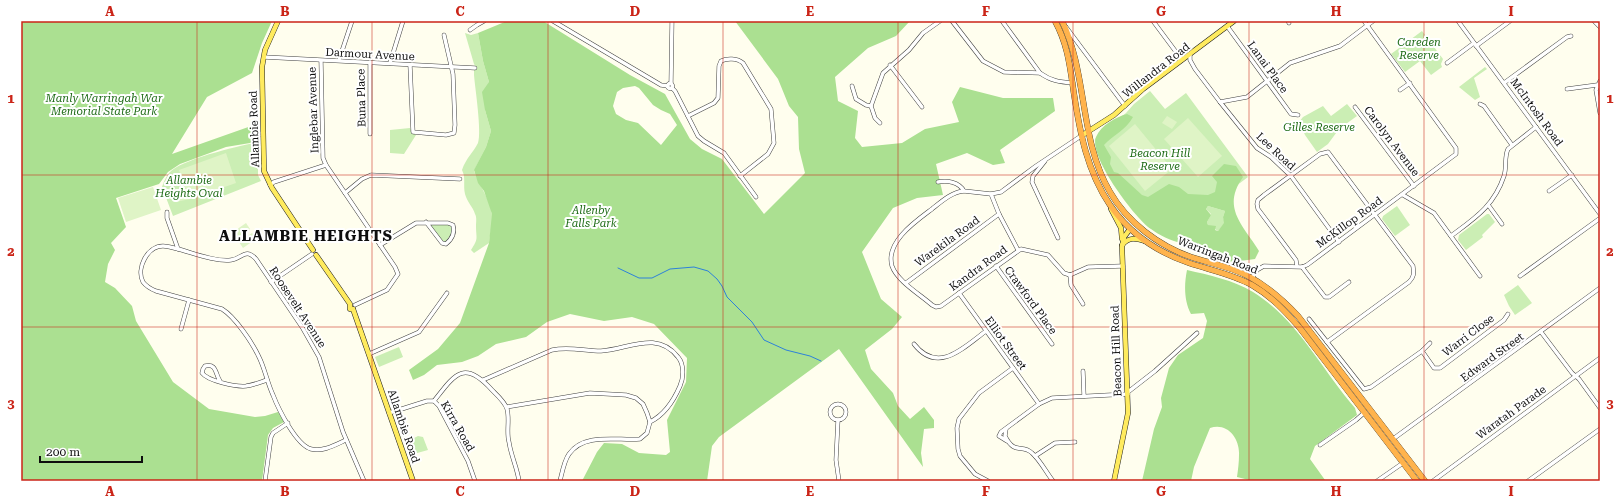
<svg xmlns="http://www.w3.org/2000/svg" width="1621" height="502" viewBox="0 0 1621 502" font-family="'Roboto Serif',serif">
  <rect width="100%" height="100%" fill="#fffeee"/>
  <g fill="#cbeeb4">
    <path d="M1422,31L1443,59L1441,64L1442,67L1431,75L1420,61L1405,72L1391,54Z"/>
    <path d="M465,33L471,35L478,33L483,61L489,82L485,110L491,131L486,147L474,171C479,185 490,199 492,214C493,223 490,234 489,243L474,253L471,250C479,238 476,239 476,226C476,223 477,217 475,214C473,207 467,202 465,194C463,185 466,178 462,170C466,158 473,153 478,143C482,132 475,88 474,75V70L476,67L474,64Z"/>
    <path d="M1485,67L1487,69L1474,78L1480,97L1475,100L1459,87Z"/>
    <path d="M1150,91L1165,109L1186,93L1248,177L1220,198L1137,213L1095,141V139L1099,134L1126,113L1134,104Z"/>
    <path d="M1347,104L1357,116L1339,129L1328,144L1317,152L1305,135L1299,122L1303,117L1323,106L1331,116Z"/>
    <path d="M410,128L412,132L416,135L404,154L390,153V130Z"/>
    <path d="M258,142V175L261,181L173,216L162,187C163,183 166,177 169,173C181,159 239,146 258,142Z"/>
    <path d="M1208,206L1225,211L1223,217L1225,223L1218,231L1208,225L1207,222L1211,214L1206,209Z"/>
    <path d="M1397,206L1410,225L1395,236L1382,219L1383,216Z"/>
    <path d="M1487,214H1489L1495,222L1482,235L1483,237L1466,250L1458,240L1459,235Z"/>
    <path d="M449,224L452,227V233L445,243L443,242L431,225Z"/>
    <path d="M1518,285L1532,303L1515,315L1509,306L1504,295Z"/>
    <path d="M399,347L403,357L379,367L375,357Z"/>
    <path d="M403,436L412,439L418,436L423,437L428,450L410,455Z"/>
  </g>
  <g fill="#abe091" fill-rule="evenodd">
    <path d="M21,21H272L262,43L252,73L207,97L172,154L254,125L256,142L226,147L180,164L168,172L159,184L116,198L126,227L111,243L115,250L108,264L105,282L115,288L132,306L136,321L173,382L209,409L255,417L265,416L278,412L284,422L273,428L268,435L262,481H21Z"/>
    <path d="M507,21H543L630,75L665,94L690,139L702,149L722,159L764,214L805,173L799,149L798,117L789,106L778,79L735,21H910L896,36L868,48L835,77L838,101L858,111L855,138L862,147L902,143L925,129L959,122L952,102L960,87L1003,98H1053L1055,111L1000,150L1005,163L993,165L967,153L936,164L943,195L917,198L893,208L862,252L881,299L902,317L892,329L865,350L871,369L893,393L898,406L910,419L924,407L934,420V428L924,429L921,453L923,467L839,349L719,437L712,446L707,481H582L597,452L604,443L622,444L639,453L666,455L670,452L667,420L686,382L687,358L654,324L632,317L604,321L570,314L547,322L526,337L496,344L478,356L462,362L437,365L424,375L413,380L409,370L438,349L460,323L489,243L492,214L484,191L478,183L474,170L486,147L491,131L485,110L482,92L489,82L483,61L478,33ZM635,86L639,88L653,105L661,110L670,114L677,125L661,145L638,123L626,120L616,114L613,106L617,92L623,88Z"/>
    <path d="M1127,114L1133,117C1126,130 1113,135 1104,145L1111,157L1110,164L1114,172L1118,173L1142,195L1148,197L1169,184L1179,187L1188,194L1208,195L1215,192L1217,182L1212,176L1224,164L1236,166L1243,177C1221,208 1243,225 1259,251L1255,259C1242,261 1222,264 1210,257C1205,255 1202,247 1196,245C1191,244 1186,244 1181,243C1171,241 1159,235 1151,229C1135,218 1088,156 1096,137C1101,125 1116,117 1127,114ZM1208,206L1225,211L1223,217L1224,223L1218,231L1215,230L1216,226L1208,225L1207,222L1211,215L1206,209Z"/>
    <path d="M1187,270C1209,275 1233,280 1253,292C1298,320 1321,369 1355,408L1357,415L1315,446L1310,459L1325,480L1323,481H1253L1237,477C1238,470 1239,462 1239,455C1240,438 1227,422 1210,428L1194,467L1191,481H1142L1154,429L1162,407L1161,398L1169,368L1178,355L1203,338L1207,321L1204,313L1191,314C1184,301 1184,285 1187,270Z"/>
  </g>
  <g fill="#dff4c6">
    <path d="M1167,116L1177,122L1172,129L1162,123Z"/>
    <path d="M1188,118L1222,156L1198,177L1164,139Z"/>
    <path d="M1135,124L1172,169L1145,191L1109,146Z"/>
    <path d="M226,153L236,183L190,199L176,202L175,197L187,193L179,170Z"/>
    <path d="M153,187L161,210L126,222L118,198Z"/>
    <path d="M246,223L250,229L237,238L233,232Z"/>
    <path d="M252,233L256,239L243,248L239,242Z"/>
  </g>
  <g fill="none" stroke-linecap="round" stroke-linejoin="round">
    <path stroke="#2d81da" stroke-width="1" d="M618,268L639,278H652L670,269L694,267L708,271L717,279L722,286L727,297L752,322L764,340L786,350L810,356L821,361"/>
    <g stroke="#414141" stroke-width="4.5">
      <g id="minor">
        <path d="M553,21L661,85L668,86"/>
        <path d="M952,21L983,61L1004,72L1040,73"/>
        <path d="M1002,21L1040,73C1051,81 1060,82 1073,83"/>
        <path d="M1153,21L1182,60"/>
        <path d="M1288,21L1289,23"/>
        <path d="M1458,21L1600,214"/>
        <path d="M1594,21L1600,27"/>
        <path d="M1227,26L1291,114L1298,115"/>
        <path d="M1066,27L1125,106"/>
        <path d="M470,30L477,25L484,21"/>
        <path d="M1476,46L1510,21"/>
        <path d="M1190,54V60L1195,69L1220,102L1257,148L1271,157L1291,176L1339,242"/>
        <path d="M264,57L475,68"/>
        <path d="M339,60L352,21"/>
        <path d="M321,61L323,158L326,165L395,267L398,274L387,290L355,305"/>
        <path d="M370,62V134"/>
        <path d="M390,63L403,21"/>
        <path d="M1447,63L1474,43"/>
        <path d="M410,65L413,132L446,135L454,133L455,125L453,74L444,35"/>
        <path d="M890,65L922,107"/>
        <path d="M1600,81L1596,90L1600,113"/>
        <path d="M671,83L672,21"/>
        <path d="M1504,83L1567,37L1571,36"/>
        <circle cx="670" cy="86" r="2.5"/>
        <path d="M852,86L856,99L866,105L871,106"/>
        <path d="M672,88L675,91L698,136L704,141L724,153L756,197"/>
        <path d="M1567,89L1597,85"/>
        <path d="M1400,90L1410,83"/>
        <path d="M1220,102L1247,97L1290,63L1340,46L1373,21"/>
        <path d="M1480,104L1484,106L1512,145"/>
        <path d="M1355,107L1414,186"/>
        <path d="M688,116L714,103L718,98L719,66L721,61C727,58 737,58 743,63L771,109L774,143L768,154L740,176"/>
        <path d="M880,123L875,118L871,106L883,73L909,50L923,33L940,21"/>
        <path d="M1045,161L1033,176L1032,182L1058,238"/>
        <path d="M938,182C947,180 959,182 964,191L991,194L999,214L1018,250"/>
        <path d="M270,185L274,182L326,165"/>
        <path d="M964,191C952,192 942,201 932,209C916,221 885,242 892,266C897,281 921,295 932,305L936,307L941,306L1021,249L1048,255L1064,273L1070,275"/>
        <path d="M1549,191L1572,175"/>
        <path d="M345,193L362,179L371,175L460,179"/>
        <path d="M991,194L1001,192L1036,166L1081,136"/>
        <path d="M1403,195L1434,213L1480,276"/>
        <path d="M1489,206L1502,224"/>
        <path d="M167,212V218L178,249C193,253 216,262 231,260C242,259 245,247 256,259L302,327L319,357L343,432L364,481"/>
        <path d="M1451,236C1475,218 1494,206 1504,176C1507,167 1504,157 1508,149L1536,127"/>
        <path d="M380,245L416,223H448L453,225C455,232 452,239 446,244L442,243L426,222"/>
        <path d="M178,249C173,248 168,246 163,246C147,246 136,269 143,282C146,286 151,289 156,291L222,309C235,317 252,342 259,357C265,369 267,382 273,395C278,408 296,445 311,449C323,452 335,445 346,440"/>
        <path d="M996,266L1052,344"/>
        <path d="M1297,266L1296,260L1258,209L1257,204L1258,200L1264,195L1320,154L1328,152L1413,266C1414,274 1414,277 1409,282L1327,342"/>
        <path d="M1302,267L1325,297H1329L1349,282"/>
        <path d="M1070,275L1088,267L1123,266"/>
        <path d="M1070,275L1071,285L1083,304"/>
        <path d="M1520,276L1599,219"/>
        <path d="M1252,278L1257,270L1264,266L1302,267L1307,265L1456,154V148L1364,21"/>
        <path d="M271,282L312,254"/>
        <path d="M906,283L999,214"/>
        <path d="M959,293L1039,404"/>
        <path d="M1309,319L1364,389L1371,387L1422,351L1430,343"/>
        <path d="M181,329L189,300"/>
        <path d="M1541,332L1572,373L1579,379L1600,408"/>
        <path d="M914,344C938,375 964,347 986,331"/>
        <path d="M1422,351L1434,368H1440L1504,320L1508,314"/>
        <path d="M369,354L419,332L447,293"/>
        <path d="M1083,371L1084,396"/>
        <path d="M483,380L552,350C569,346 584,351 601,351C629,349 657,330 678,357C684,364 684,377 680,386C674,400 664,415 650,422"/>
        <path d="M220,381C215,374 217,363 205,366L203,369L202,373C208,381 236,387 246,386C254,385 261,382 267,380"/>
        <path d="M1128,392L1155,371L1197,333"/>
        <path d="M434,401C455,374 464,359 492,390C497,395 505,402 507,409C510,419 506,432 509,442C511,456 517,467 519,481"/>
        <circle cx="838" cy="412" r="8"/>
        <path d="M507,407L590,393L626,395L636,398L643,404L647,413L650,422L647,433L640,439C618,441 584,432 569,454C564,461 562,473 560,481"/>
        <path d="M389,413L427,401H434L439,406L468,461L475,481"/>
        <path d="M838,420L836,460L839,481"/>
        <path d="M1006,429L1005,436C1015,456 1022,443 1032,453C1040,460 1046,472 1053,481"/>
        <path d="M1393,439L1600,288"/>
        <path d="M1007,441L999,436L1001,432L1039,404L1052,398L1128,394"/>
        <path d="M1320,445L1356,420L1365,412"/>
        <path d="M1035,456L1055,443L1075,442"/>
        <path d="M265,481L271,437L273,433L288,423"/>
        <path d="M988,481L975,474L960,456L958,449L957,428L959,419L979,393L1013,368"/>
        <path d="M1377,481L1403,463"/>
        <path d="M1433,481L1600,358"/>
        <path d="M1528,481L1600,429"/>
      </g>
    </g>
    <g stroke="#1f1f1f" stroke-width="5.5">
      <g id="major">
        <path d="M278,21L265,50L262,67L264,171L272,188L313,250"/>
        <path d="M1081,136L1114,115L1143,89L1234,21"/>
        <path d="M1111,209L1121,228L1122,239"/>
        <path d="M1122,245C1129,237 1135,238 1145,241"/>
        <path d="M316,255L350,304V309H353"/>
        <path d="M353,309L413,481"/>
        <path d="M1114,481L1128,413L1122,247L1124,237L1130,229"/>
      </g>
    </g>
    <g stroke="#1f1f1f" stroke-width="6">
      <g id="highway">
        <path d="M1055,21C1068,45 1070,67 1074,94C1080,133 1087,171 1110,205C1129,233 1157,252 1189,263C1210,270 1232,274 1252,285C1271,296 1285,311 1299,327L1417,481"/>
        <path d="M1062,21C1088,75 1079,140 1110,192C1127,222 1159,246 1191,257C1209,263 1228,266 1246,275C1266,285 1282,299 1298,316L1425,481"/>
      </g>
    </g>
    <use href="#minor" stroke="#fff" stroke-width="3.5"/>
    <use href="#major" stroke="#ffeb5e" stroke-width="4.5"/>
    <use href="#highway" stroke="#ffb34c" stroke-width="5.5"/>
  </g>
  <path fill="none" stroke="#cb2518" stroke-width="1" stroke-opacity="0.55" d="M197,21V481M372,21V481M548,21V481M723,21V481M898,21V481M1073,21V481M1249,21V481M1424,21V481M21,175H1600M21,327H1600"/>
  <g text-anchor="middle" stroke-width="4" stroke-linejoin="round" paint-order="stroke">
    <g font-size="11" font-style="italic" fill="#1f6c17" stroke="#fff">
      <text x="1419" y="46">Careden<tspan x="1419" dy="13">Reserve</tspan></text>
      <text x="104" y="102">Manly Warringah War<tspan x="104" dy="13">Memorial State Park</tspan></text>
      <text x="1319" y="131">Gilles Reserve</text>
      <text x="1160" y="157">Beacon Hill<tspan x="1160" dy="13">Reserve</tspan></text>
      <text x="189" y="184">Allambie<tspan x="189" dy="13">Heights Oval</tspan></text>
      <text x="591" y="214">Allenby<tspan x="591" dy="13">Falls Park</tspan></text>
    </g>
    <g font-size="11" fill="#0e0e0e" stroke="#fff">
      <text transform="translate(370 54) rotate(3)" y="4">Darmour Avenue</text>
      <text transform="translate(1268 67) rotate(54)" y="4">Lanai Place</text>
      <text transform="translate(1156 70) rotate(-38)" y="4">Willandra Road</text>
      <text transform="translate(361 98) rotate(-91)" y="4">Buna Place</text>
      <text transform="translate(313 110) rotate(-92)" y="4">Inglebar Avenue</text>
      <text transform="translate(1537 112) rotate(54)" y="4">McIntosh Road</text>
      <text transform="translate(254 129) rotate(-92)" y="4">Allambie Road</text>
      <text transform="translate(1392 141) rotate(53)" y="4">Carolyn Avenue</text>
      <text transform="translate(1276 151) rotate(43)" y="4">Lee Road</text>
      <text transform="translate(1349 222) rotate(-36)" y="4">McKillop Road</text>
      <text transform="translate(947 241) rotate(-36)" y="4">Warekila Road</text>
      <text transform="translate(1218 255) rotate(21)" y="4">Warringah Road</text>
      <text transform="translate(978 268) rotate(-36)" y="4">Kandra Road</text>
      <text transform="translate(1031 300) rotate(54)" y="4">Crawford Place</text>
      <text transform="translate(298 307) rotate(57)" y="4">Roosevelt Avenue</text>
      <text transform="translate(1468 335) rotate(-37)" y="4">Warri Close</text>
      <text transform="translate(1006 343) rotate(54)" y="4">Elliot Street</text>
      <text transform="translate(1116 351) rotate(-92)" y="4">Beacon Hill Road</text>
      <text transform="translate(1492 357) rotate(-36)" y="4">Edward Street</text>
      <text transform="translate(1511 412) rotate(-36)" y="4">Waratah Parade</text>
      <text transform="translate(404 426) rotate(71)" y="4">Allambie Road</text>
      <text transform="translate(458 426) rotate(60)" y="4">Kirra Road</text>
    </g>
    <g font-size="15" font-weight="bold" letter-spacing="1" fill="#0e0e0e" stroke="#fff">
      <text x="306" y="241">ALLAMBIE HEIGHTS</text>
    </g>
  </g>
  <rect width="1621" height="502" fill="none" stroke="#ffffff" stroke-width="44"/>
  <path d="M40 456v6h102v-6" fill="none" stroke="#0e0e0e" stroke-width="2"/>
  <text x="46" y="456" font-size="12" fill="#0e0e0e" stroke="#ffffff" stroke-width="3" paint-order="stroke">200 m</text>
  <rect x="22" y="22" width="1577" height="458" fill="none" stroke="#cb2518" stroke-width="1.5"/>
  <g font-size="13" text-anchor="middle" font-weight="bold" fill="#cb2518">
    <text x="110" y="16">A</text>
    <text x="285" y="16">B</text>
    <text x="460" y="16">C</text>
    <text x="635" y="16">D</text>
    <text x="810" y="16">E</text>
    <text x="986" y="16">F</text>
    <text x="1161" y="16">G</text>
    <text x="1336" y="16">H</text>
    <text x="1511" y="16">I</text>
    <text x="11" y="103">1</text>
    <text x="1610" y="103">1</text>
    <text x="11" y="256">2</text>
    <text x="1610" y="256">2</text>
    <text x="11" y="408">3</text>
    <text x="1610" y="408">3</text>
    <text x="110" y="496">A</text>
    <text x="285" y="496">B</text>
    <text x="460" y="496">C</text>
    <text x="635" y="496">D</text>
    <text x="810" y="496">E</text>
    <text x="986" y="496">F</text>
    <text x="1161" y="496">G</text>
    <text x="1336" y="496">H</text>
    <text x="1511" y="496">I</text>
  </g>
</svg>
